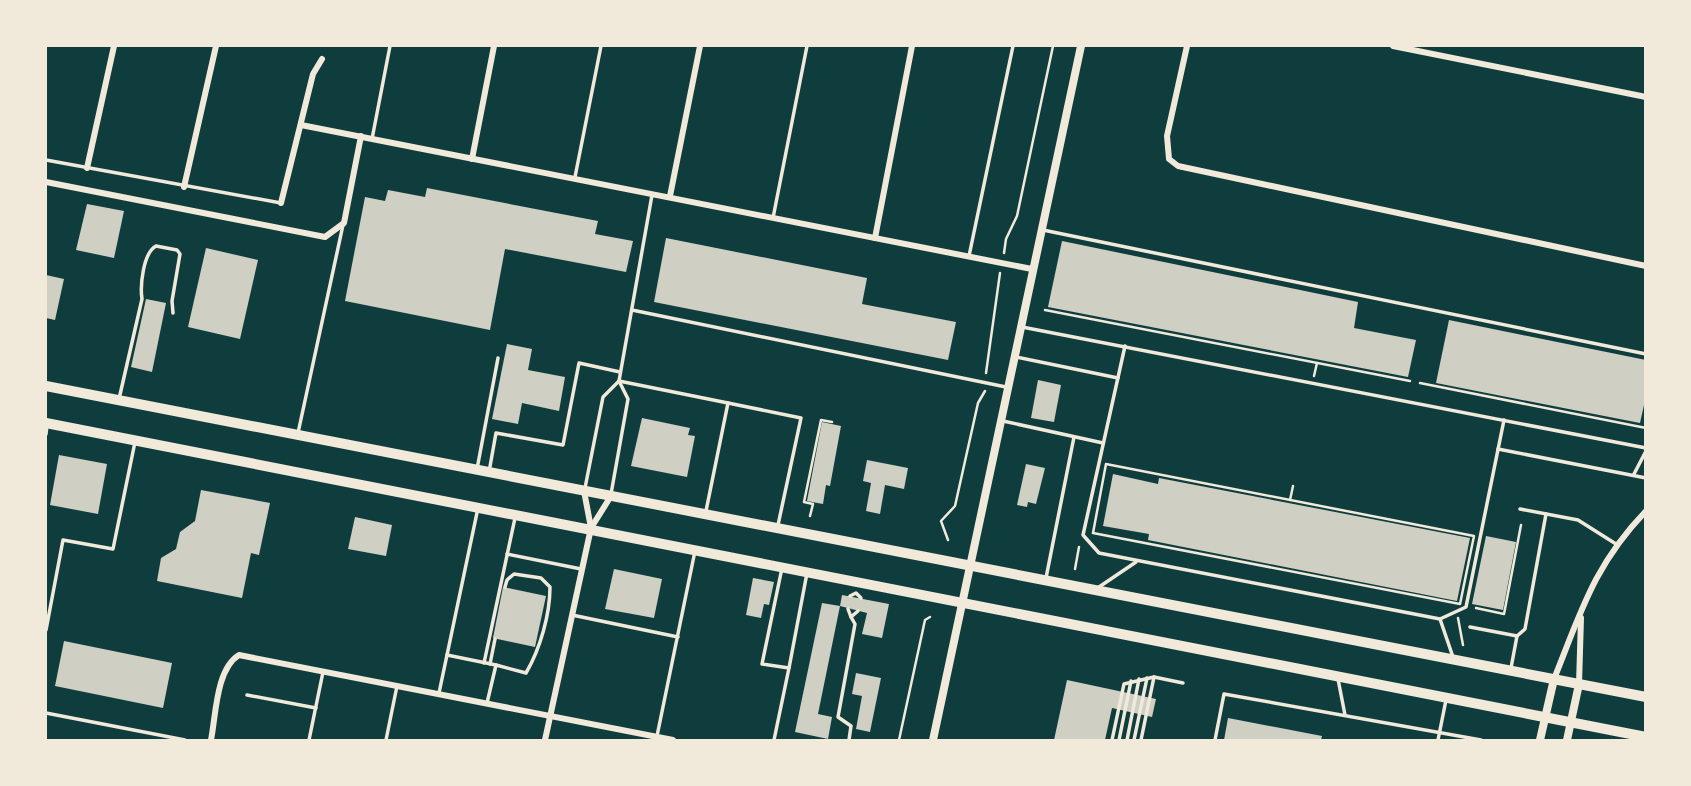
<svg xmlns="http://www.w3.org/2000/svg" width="1691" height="786" viewBox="0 0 1691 786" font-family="'Public Sans',sans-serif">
  <rect width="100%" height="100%" fill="#0f3d3e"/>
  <g fill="#cfcfc3">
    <path d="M427,188L598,221L595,234L633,241L626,272L505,249L490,330L345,301L365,197L385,201L388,190L425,197Z"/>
    <path d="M87,204L124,211L114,258L76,250Z"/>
    <path d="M666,238L867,278L862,304L956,322L948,360L654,302Z"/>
    <path d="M1062,241L1358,302L1354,328L1416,340L1408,377L1048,307Z"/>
    <path d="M206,248L258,260L240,339L188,327Z"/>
    <path d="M46,275L64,279L55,320L46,318Z"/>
    <path d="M146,299L166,303L152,372L131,367Z"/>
    <path d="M1449,320L1646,360V396L1640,423L1436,383Z"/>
    <path d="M507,344L532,349L528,370L565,377L559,411L522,403L518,424L492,419Z"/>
    <path d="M1038,380L1061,385L1054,422L1031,418Z"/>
    <path d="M642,418L690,428L688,435L695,436L687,477L631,466Z"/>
    <path d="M822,422L841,426L830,486L826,485L823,504L807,501Z"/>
    <path d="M59,455L107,464L98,514L50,505Z"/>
    <path d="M867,460L908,468L904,489L885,485L880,514L866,511L871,483L863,481Z"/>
    <path d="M1026,464L1045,468L1036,504L1028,502L1027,507L1017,505Z"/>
    <path d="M1113,474L1158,484L1159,478L1470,538L1457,601L1148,540L1149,534L1103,526Z"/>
    <path d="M201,490L270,503L259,555L251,553L242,598L157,581L161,558L176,549L180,532L195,521Z"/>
    <path d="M355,517L392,525L386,556L348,549Z"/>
    <path d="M1486,536L1516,542L1503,610L1472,604Z"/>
    <path d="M614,569L662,579L654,618L605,609Z"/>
    <path d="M753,578L774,582L769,605L764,604L761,618L746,615Z"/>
    <path d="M503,587L546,596L535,647L493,638Z"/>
    <path d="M842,595L889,604L882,638L862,634L867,613L840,606L818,714L832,717L828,739L795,732L822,603L840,606Z"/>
    <path d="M64,641L172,663L163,708L55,686Z"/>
    <path d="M856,673L881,678L870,732L856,729L862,696L852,694Z"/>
    <path d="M1067,680L1156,699L1152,717L1112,708L1105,740H1054Z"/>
    <path d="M1228,718L1322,736L1321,740H1224Z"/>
  </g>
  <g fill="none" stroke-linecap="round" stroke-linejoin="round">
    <g stroke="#f1e9da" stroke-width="2.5">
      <path d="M1004,253L1006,239L1017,216L1053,46"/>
      <path d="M1045,310L1410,381"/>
      <path d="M986,373L1000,273"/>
      <path d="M1314,376L1317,363"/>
      <path d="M1420,383L1646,428"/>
      <path d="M1106,464L1474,536L1460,604L1093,533Z"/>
      <path d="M1290,500L1293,486"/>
      <path d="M810,516L813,504L804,502L821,420L832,422"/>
      <path d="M948,540L941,521L955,506L978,403L985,391"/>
      <path d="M1075,569L1079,547"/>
      <path d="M1476,608L1504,614L1521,525"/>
      <path d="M1458,618L1463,645"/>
      <path d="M899,740L925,620L930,617"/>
    </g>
    <g stroke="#f1e9da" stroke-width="3.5">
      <path d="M372,139L390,46"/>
      <path d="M46,160L281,203"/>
      <path d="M575,177L601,46"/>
      <path d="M773,218L807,46"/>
      <path d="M1043,230L1646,354"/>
      <path d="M969,256L1013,46"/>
      <path d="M632,310L1006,387"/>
      <path d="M1022,327L1646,448"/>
      <path d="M1125,346L1083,535L1099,553L1440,619L1466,607L1504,420"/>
      <path d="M1016,357L1118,378"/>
      <path d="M619,381L728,403L706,511"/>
      <path d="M119,399L142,299C140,286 143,253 156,246L177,250L180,254L172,301L173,313"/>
      <path d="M728,403L801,418L778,525"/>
      <path d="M1003,421L1103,443"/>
      <path d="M298,433L343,225"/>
      <path d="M46,434L47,425"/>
      <path d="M1498,449L1646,478"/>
      <path d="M477,469L498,358"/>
      <path d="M489,472L496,433L563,445L579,363L620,372"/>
      <path d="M1634,474L1646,451"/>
      <path d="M585,488L603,397L619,381L652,195"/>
      <path d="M611,494L628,399L619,381"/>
      <path d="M1520,509L1578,520L1616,544"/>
      <path d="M507,554L581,569"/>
      <path d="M1046,578L1074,437"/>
      <path d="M1099,587L1136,562"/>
      <path d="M850,596L856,593L861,598"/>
      <path d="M848,609L851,617L858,611"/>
      <path d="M572,615L678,637"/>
      <path d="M1440,619L1453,657"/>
      <path d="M1470,627L1517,636L1525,629L1546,514"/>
      <path d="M46,630L63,540L113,549L135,442"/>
      <path d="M447,655L496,665L487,703"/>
      <path d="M484,663L515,518"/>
      <path d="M490,664L495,639"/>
      <path d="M496,665L526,673C540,649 550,615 550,587L541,578L514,574L507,580L505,587"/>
      <path d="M789,668L807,573"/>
      <path d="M1511,668L1517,636"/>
      <path d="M1338,679L1345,715"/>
      <path d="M439,693L478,508"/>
      <path d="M247,695L316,708"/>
      <path d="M46,713L185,740"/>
      <path d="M657,736L695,551"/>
      <path d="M309,740L323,672"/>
      <path d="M386,740L397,686"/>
      <path d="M774,740L789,668L762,664L782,568"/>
      <path d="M849,740L851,726L838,717L855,624L851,617"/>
      <path d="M1112,740L1124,684L1154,677L1183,683"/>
      <path d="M1119,740L1131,681"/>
      <path d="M1127,740L1139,679"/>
      <path d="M1134,740L1147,678"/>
      <path d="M1141,740L1154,677"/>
      <path d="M1215,740L1224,694L1481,740"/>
      <path d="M1438,740L1446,700"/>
    </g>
    <g stroke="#f1e9da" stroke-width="6">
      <path d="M1187,46L1167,136L1169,159L1178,166L1646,266"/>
      <path d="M1393,46L1646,97"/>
      <path d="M301,125L1032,269"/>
      <path d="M472,159L494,46"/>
      <path d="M87,168L114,46"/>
      <path d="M46,182L325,237L344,223L361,136"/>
      <path d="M184,187L216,46"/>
      <path d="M670,196L700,46"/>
      <path d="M281,203L313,74L322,59"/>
      <path d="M875,238L912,46"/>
      <path d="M584,491L591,528"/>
      <path d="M1554,679C1581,612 1594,565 1646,511"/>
      <path d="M1579,684L1581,618"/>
      <path d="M211,740C216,715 216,669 239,655L673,740"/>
      <path d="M545,740L591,528L611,496"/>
    </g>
    <g stroke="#f1e9da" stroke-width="8">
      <path d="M933,740L1081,46"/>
      <path d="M1540,740L1554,679"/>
      <path d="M1567,740L1579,684"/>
    </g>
    <g stroke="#f1e9da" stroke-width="10">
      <path d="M46,386L1646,697"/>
      <path d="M46,423L1646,737"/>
    </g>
  </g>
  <rect width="1691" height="786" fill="none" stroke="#f1e9da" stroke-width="94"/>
</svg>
